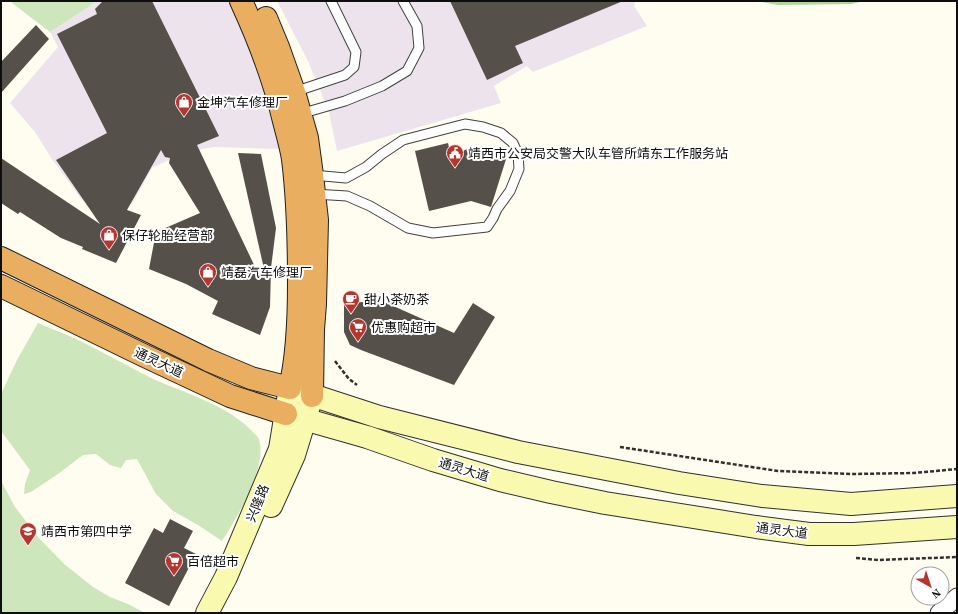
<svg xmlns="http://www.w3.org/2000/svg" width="958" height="614" viewBox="0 0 958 614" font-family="'Source Serif 4','Noto Sans SC',serif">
  <rect width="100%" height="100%" fill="#fefdf0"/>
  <g fill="#ece3ec">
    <path d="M96,1H233L255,57L262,82L273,119L280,149L214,147L186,152L152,168L132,204L101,194L94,208L82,200L52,159L35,132L10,103L58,47L50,32L93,4Z"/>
    <path d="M277,1H635L634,6L647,26L533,72L527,66L494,86L501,103L337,151L329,112L308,61Z"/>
  </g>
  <g fill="#cde6bb">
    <path d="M13,1H96L93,4L50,32L12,3Z"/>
    <path d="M38,323C57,331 76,338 94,348C114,358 133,369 153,379C187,394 228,405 254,433C256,435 259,438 259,440C268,467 236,519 222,541L198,525L173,511L156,494L137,459L126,460L121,468L110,465L96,454L83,455L58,474L31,492L24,494L25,484L30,470L1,431V394L17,360Z"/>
    <path d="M1,481L15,507L38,537L64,564L93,587L110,597L128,604L145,613H1Z"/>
  </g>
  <path fill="#b0d69c" d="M756,1H865L851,4L778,5Z"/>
  <g fill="#56504b">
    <path d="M103,1H152L219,136L197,145L257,271L264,269L238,153L261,154L276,228L271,268L270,307L260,335L212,314L218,301L186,284L149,269L156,232L200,213L169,163L170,158L165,157L161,150L127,210L141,215L116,263L82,249L83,247L61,238L20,212L18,214L1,203V158L100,224L56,160L107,133L57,34L97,14L95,9Z"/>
    <path d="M450,1H623L515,46L523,63L487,80Z"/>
    <path d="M36,25L49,39L1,93V62Z"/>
    <path d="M448,143L451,156L472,147L507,156L491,207L471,201L429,211L415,151Z"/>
    <path d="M382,301L454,333L473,303L495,317L454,385L361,350L350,345L344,332V303Z"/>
    <path d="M170,519L193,531L184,548L196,554L169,606L125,583L154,528L163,533Z"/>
  </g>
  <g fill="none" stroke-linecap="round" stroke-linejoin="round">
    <g stroke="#414141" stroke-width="11">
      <g id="lane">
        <path d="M294,92L345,75L354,67L356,52L331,1"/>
        <path d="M300,114L345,101L382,86L407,71L419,48L417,26L403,1"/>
        <path d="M312,175L346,178L366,167L382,154L403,140L465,124L483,127L501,133L513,143L518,154L519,169L510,191L497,209L493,218L487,227L433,233L408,228L370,206L347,196L314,194"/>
      </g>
    </g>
    <g stroke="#414141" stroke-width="19">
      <path id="street" d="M939,613L957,597"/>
    </g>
    <g stroke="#303030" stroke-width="24">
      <g id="secondary">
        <path d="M286,414L367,437L433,460L500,480L551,492L605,503L756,527L809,534H854L957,527"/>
        <path d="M271,506L294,455L309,406"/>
        <path d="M207,613L226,577L280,449L290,388L379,417L518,452L679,483L762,496L851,504L957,496"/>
      </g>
    </g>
    <g stroke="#1f1f1f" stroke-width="24">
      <g id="highway">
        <path d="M266,18L278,47L294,92L307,138L312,175L317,220L315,304L313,329L312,396"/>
        <path d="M1,258L208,360L251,378L290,388C298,354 299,318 299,283C299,242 298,200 293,159C291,146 287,133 284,121C274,79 259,40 241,1"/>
        <path d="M1,286L145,356L230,396L286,414"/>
      </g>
    </g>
    <g stroke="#303030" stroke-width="2.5" stroke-dasharray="4 2" stroke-linecap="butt">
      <path d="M335,361L349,379L357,385"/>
      <path d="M620,447L778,471L851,474L914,473L957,469"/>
      <path d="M856,558L878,560L957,557"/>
    </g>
    <use href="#lane" stroke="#fff" stroke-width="9"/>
    <use href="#street" stroke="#fff" stroke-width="17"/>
    <use href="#secondary" stroke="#f9f9af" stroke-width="22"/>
    <use href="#highway" stroke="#eaae61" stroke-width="22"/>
  </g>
  <defs>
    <g id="shop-pin" transform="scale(0.9)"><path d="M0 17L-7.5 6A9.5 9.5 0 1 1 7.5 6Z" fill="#b5362f" stroke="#fff"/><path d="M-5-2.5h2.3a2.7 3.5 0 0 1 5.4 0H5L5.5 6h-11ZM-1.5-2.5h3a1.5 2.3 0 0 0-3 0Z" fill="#fff"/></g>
    <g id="civic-pin" transform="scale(0.9)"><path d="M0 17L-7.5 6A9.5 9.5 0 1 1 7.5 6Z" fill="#b5362f" stroke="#fff"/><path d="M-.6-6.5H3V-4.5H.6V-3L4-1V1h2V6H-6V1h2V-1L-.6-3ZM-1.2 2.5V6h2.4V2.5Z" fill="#fff"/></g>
    <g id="cafe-pin" transform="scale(0.9)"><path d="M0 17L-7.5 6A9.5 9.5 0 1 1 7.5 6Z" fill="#b5362f" stroke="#fff"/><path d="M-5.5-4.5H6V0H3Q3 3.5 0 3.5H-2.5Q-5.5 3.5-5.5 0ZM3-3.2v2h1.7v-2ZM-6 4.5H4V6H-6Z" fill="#fff"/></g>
    <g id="supermarket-pin" transform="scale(0.9)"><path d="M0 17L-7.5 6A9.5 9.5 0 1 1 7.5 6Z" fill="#b5362f" stroke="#fff"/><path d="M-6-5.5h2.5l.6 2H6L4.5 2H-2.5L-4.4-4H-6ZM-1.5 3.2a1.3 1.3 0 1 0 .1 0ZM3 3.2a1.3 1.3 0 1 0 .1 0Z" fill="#fff"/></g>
    <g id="school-pin" transform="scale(0.9)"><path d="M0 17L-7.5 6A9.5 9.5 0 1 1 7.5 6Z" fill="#b5362f" stroke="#fff"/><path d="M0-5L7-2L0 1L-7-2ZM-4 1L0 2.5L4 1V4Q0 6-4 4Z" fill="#fff"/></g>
  </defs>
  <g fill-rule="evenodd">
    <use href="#shop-pin" x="184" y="102"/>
    <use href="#civic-pin" x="455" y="153"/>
    <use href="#shop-pin" x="109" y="235"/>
    <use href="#shop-pin" x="208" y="272"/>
    <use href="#cafe-pin" x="351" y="299"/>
    <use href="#supermarket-pin" x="358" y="327"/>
    <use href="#school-pin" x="28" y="531"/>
    <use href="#supermarket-pin" x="174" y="561"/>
  </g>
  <g text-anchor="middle" stroke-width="4" stroke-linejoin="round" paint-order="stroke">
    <g font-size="13" fill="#0e0e0e" stroke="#fff" text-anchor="start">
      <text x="197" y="107">金坤汽车修理厂</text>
      <text x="468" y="158">靖西市公安局交警大队车管所靖东工作服务站</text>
      <text x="122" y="240">保仔轮胎经营部</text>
      <text x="221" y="277">靖磊汽车修理厂</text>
      <text x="364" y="304">甜小茶奶茶</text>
      <text x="371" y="332">优惠购超市</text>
      <text x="41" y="536">靖西市第四中学</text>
      <text x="187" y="566">百倍超市</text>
    </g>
    <g font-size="13" fill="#0e0e0e" stroke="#fff">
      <text transform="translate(159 362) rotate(25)" y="5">通灵大道</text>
      <text transform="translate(464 469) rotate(17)" y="5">通灵大道</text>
      <text transform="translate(257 503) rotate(-68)" y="5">兴隆路</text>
      <text transform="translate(782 530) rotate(7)" y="5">通灵大道</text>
    </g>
  </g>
  <rect width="958" height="614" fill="none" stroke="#0e0e0e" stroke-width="4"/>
  <g transform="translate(930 586) rotate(141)"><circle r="19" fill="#ffffff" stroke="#9f9f9f"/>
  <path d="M0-3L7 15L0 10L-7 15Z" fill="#b5362f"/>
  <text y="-6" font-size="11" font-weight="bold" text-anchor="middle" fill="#0e0e0e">N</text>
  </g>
</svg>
